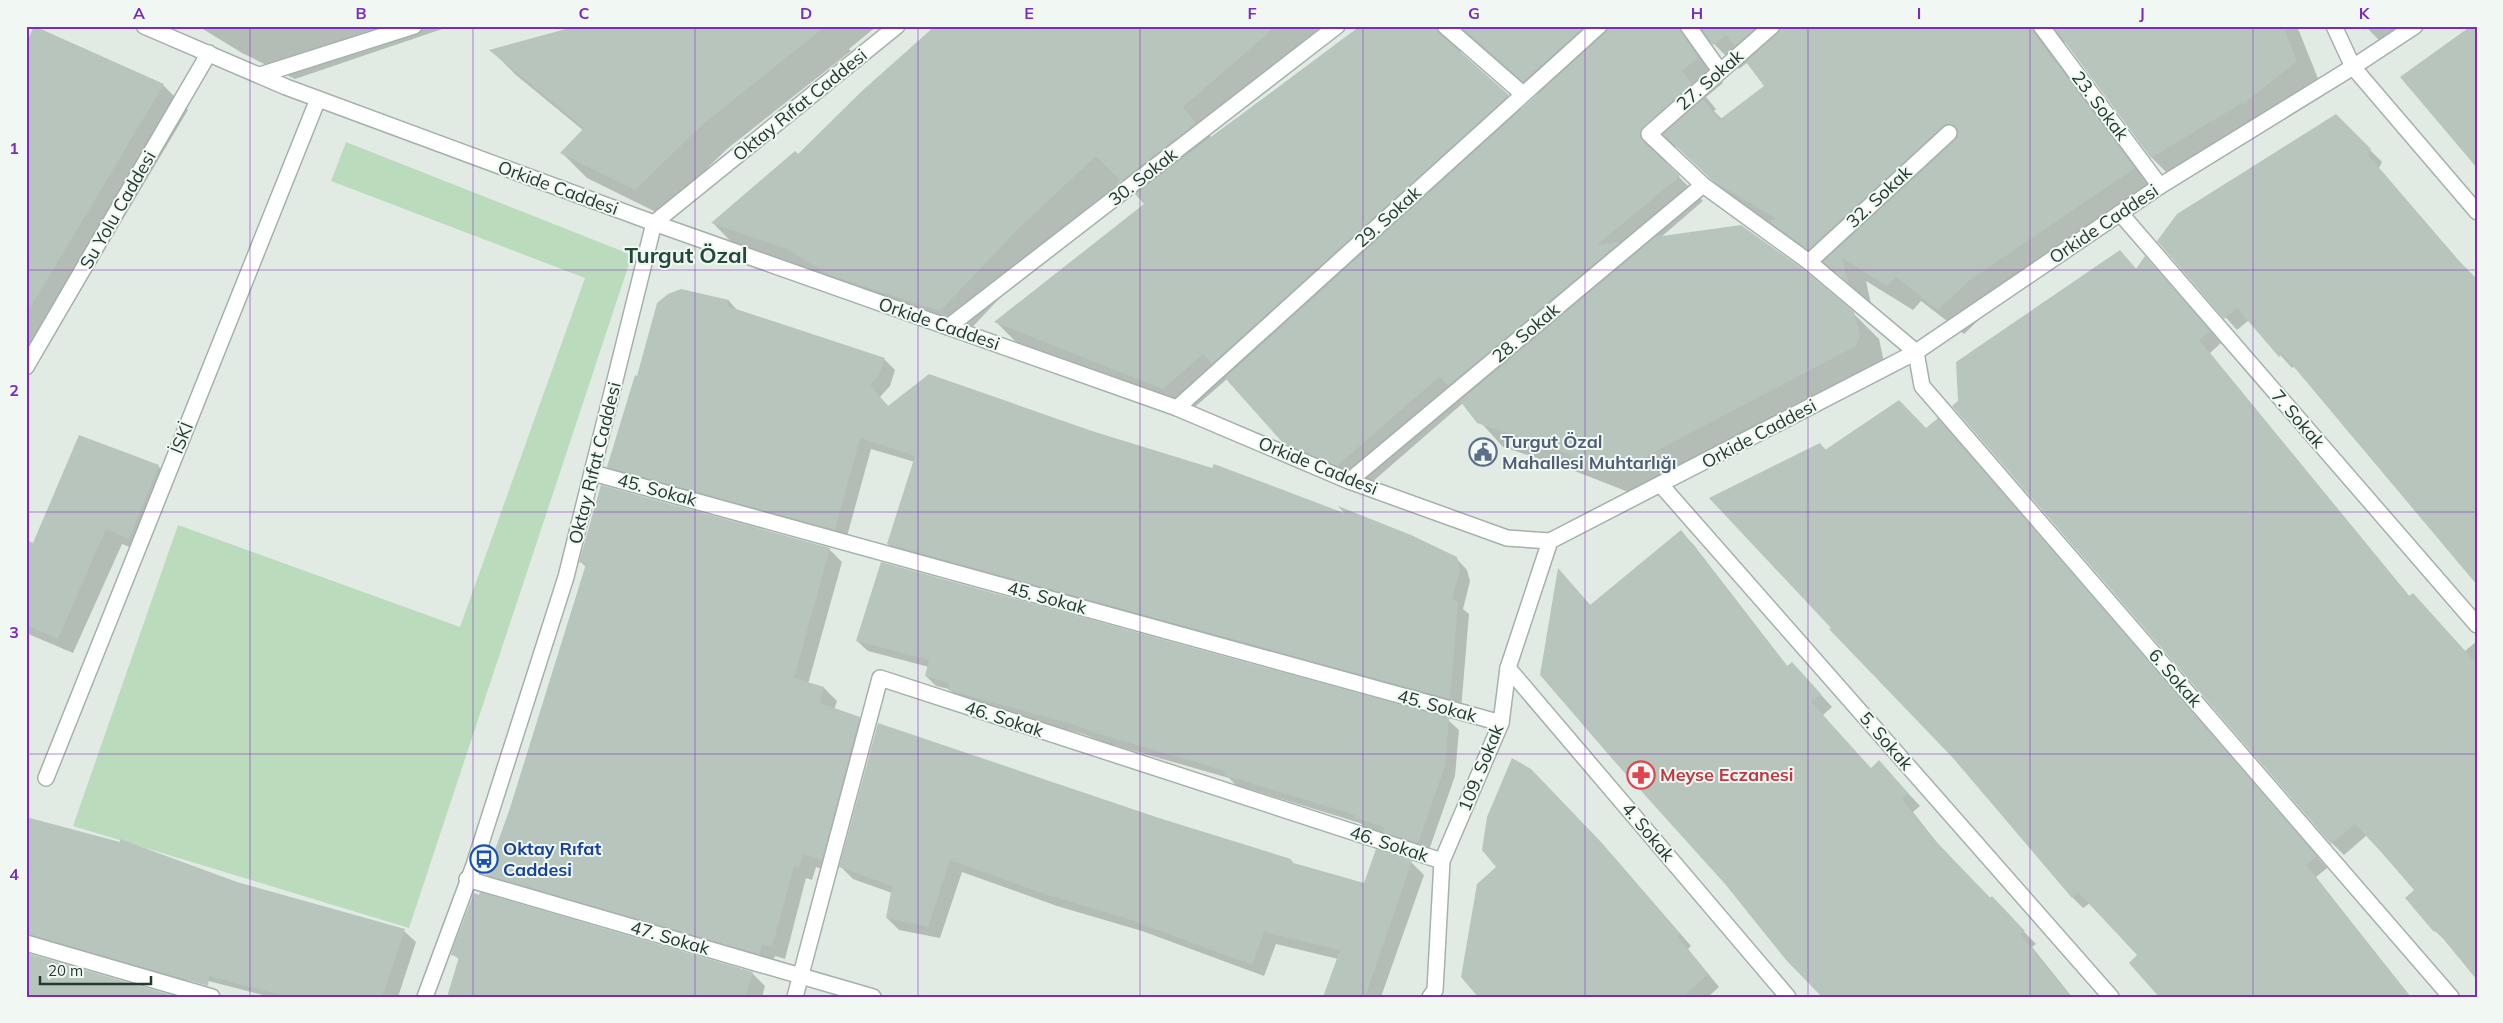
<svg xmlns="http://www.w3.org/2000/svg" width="2503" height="1023" viewBox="0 0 2503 1023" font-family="Mulish,sans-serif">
  <rect width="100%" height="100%" fill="#e1ebe4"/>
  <path fill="#bbdbbd" d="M346,142L632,255L409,928L73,826L178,525L460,627L585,278L331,181Z"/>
  <g fill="#0003" fill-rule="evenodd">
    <path d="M198,26H451L295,79L242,53Z"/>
    <path d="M579,26H877L849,49L851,51L727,149L660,214L587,178L562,153L584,131L516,75L492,51Z"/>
    <path d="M935,26H1328L1207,132L1211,137L1362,26H2297L2321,86L2269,128L2267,127L2177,183L2152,158L2066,42L2061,43L2159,194L1995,304L1964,334L1921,301L1913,310L1866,281L1871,304L1836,272L1834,274L1795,245L1778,229L1739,205L1676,146L1664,157L1667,165L1703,201L1660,238L1853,313L1879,339L1884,362L1641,497L1562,466L1503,447L1463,403L1363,490L1308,467L1227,379L1188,413L1020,346L996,322L1146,204L1122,180L1043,252L965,335L737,248L713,223L798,155ZM1472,41L1477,44L1538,96L1523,110L1462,55L1460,50L1463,44ZM1712,42L1739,69L1748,62L1765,86L1722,119L1714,111L1716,109L1706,97L1723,83L1705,57L1708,43Z"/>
    <path d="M2365,26H2420L2386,47Z"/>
    <path d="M26,47L163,85L188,110L36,365L32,364L26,375Z"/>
    <path d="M2336,116L2382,162L2379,168L2466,269L2292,368L2249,320L2237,330L2158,241Z"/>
    <path d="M2120,251L2137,270H2157L2221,343L2210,353L2410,597L2465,651L2477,641V979L2447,942L2435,931L2416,890L2367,835L2344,855L2332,843Z"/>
    <path d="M681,291L729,301L738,311L884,359L895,370L890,386L880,397L889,407L1456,558L1467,570L1470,581L1463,609L1469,614L1461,710L899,555L888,544L915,462L871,449L846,540L619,478L608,467L638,377Z"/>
    <path d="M1926,429L1949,431L2327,868L2316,877L2410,997L2139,955L2090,903L2083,908L2072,897L1954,757L1833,628L1820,444L1826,450Z"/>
    <path d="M158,466L173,481L144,553L122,544L73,653L26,633V542L34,545Z"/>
    <path d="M1681,532L1693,544L1788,667L1804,676L1832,707L1823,715L1871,770L1879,762L1920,806L1913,812L1942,849L2036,944L2032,947L2072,997H1825L1570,582L1591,606Z"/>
    <path d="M829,549L842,562L808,684L824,688L837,701L834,710L859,718L872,731L835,873L816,867L812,880L806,878L785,959L775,956L771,966L500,887L487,874L511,809L586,567L581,562Z"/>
    <path d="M857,641L1448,720L1459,730L1455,776L1428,853L1394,842L1387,835L1366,828L1360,823L1236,785L1229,778L1110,744L1083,734L960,700L949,689L936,686L926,676L929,667L868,651Z"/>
    <path d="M1543,782L1613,856L1691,946L1688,949L1719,987L1708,997H1480L1498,867Z"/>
    <path d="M26,818L237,883L404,931L416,942L398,997H271L189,976L186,987L31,947L29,955L26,997Z"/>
    <path d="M1159,819L1291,860L1295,865L1365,884L1411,862L1424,875L1381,997H1330L1338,959L1276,944L1264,976L1142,931L1057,906L962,872L940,938L899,930L887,918L892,893L853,879L841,867Z"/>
    <path d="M455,956L752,973L765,986L762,997H448L460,960Z"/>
  </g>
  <g fill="#b7c5bd">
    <path d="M34,26L164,84L26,315V44Z"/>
    <path d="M577,26H826L703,124L635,190L560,153L584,128L489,50Z"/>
    <path d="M935,26H1276L1183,107L1196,123L1121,181L1096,156L1019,228L940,311L829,275L787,249L711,223L795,151L798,154L863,90Z"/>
    <path d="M1360,26H1436L1439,33L1509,95L1212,364L1203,354L1163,389L994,322L1144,204L1135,194Z"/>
    <path d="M1460,26H1585L1523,82Z"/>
    <path d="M1608,26H1679L1699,57L1682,71L1692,84L1640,132L1643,141L1680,176L1597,245L1620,242L1448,386L1440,376L1337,466L1282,442L1225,378L1605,33Z"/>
    <path d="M1700,26H1758L1735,46L1726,35L1713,45Z"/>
    <path d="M1781,26H2032L2033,32L2135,168L1970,280L1938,310L1896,277L1887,286L1842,258L1848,282L1823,262L1955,140L1958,130L1951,124L1943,126L1808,250L1768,221L1777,219L1713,181L1663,134L1703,99L1719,120L1764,86L1746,62L1778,33Z"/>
    <path d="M2053,26H2283L2297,61L2243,104L2242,103L2151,158Z"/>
    <path d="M2471,26H2477V168L2400,77Z"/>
    <path d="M2336,114L2371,149L2368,155L2454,256L2477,279V585L2283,354L2279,357L2237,308L2224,319L2157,241L2177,214Z"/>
    <path d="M1741,225L1803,269L1854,312L1860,336L1856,346L1616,472L1536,442L1477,423L1460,401L1655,237Z"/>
    <path d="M2120,250L2136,269L2145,256L2210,331L2199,340L2409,596L2413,593L2477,664V980L2436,930L2434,932L2405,898L2414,890L2382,853L2355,824L2331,844L1952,406L1958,401L1956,362Z"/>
    <path d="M681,289L729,300L727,306L885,358L879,375L870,385L888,406L929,374L1092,431L1212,468L1214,464L1344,513L1338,506L1411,535L1457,557L1460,570L1452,599L1458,602L1450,699L887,544L915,456L860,438L835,530L607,467L635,375L637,376L657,303L668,294Z"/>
    <path d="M1899,400L1926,428L1938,418L2317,856L2306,865L2411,997H2159L2129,963L2137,955L2078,892L2072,898L1953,758L1829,629L1831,628L1709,498L1820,443L1825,450Z"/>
    <path d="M79,435L159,465L129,539L106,529L58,639L26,625V540L33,543Z"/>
    <path d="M601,485L830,548L794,678L824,687L820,703L860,717L822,861L803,854L799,868L794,866L772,947L762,944L759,954L486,875L510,808L586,564L579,562Z"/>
    <path d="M1681,530L1787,666L1792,662L1821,694L1811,702L1871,768L1879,760L1909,794L1902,799L1930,835L1990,898L1992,896L2025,931L2020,934L2071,997H1822L1786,960L1725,884L1615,762L1540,675L1558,568L1590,605Z"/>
    <path d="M881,562L1449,718L1445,766L1418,843L1383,832L1384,827L1354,818L1355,815L1224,775L1226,771L1099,734L1072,724L948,690L950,683L925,676L929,660L856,641Z"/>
    <path d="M878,723L1159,818L1291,859L1290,862L1364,883L1376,849L1412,861L1365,997H1323L1340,950L1264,932L1252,965L1128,919L1044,894L950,860L928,927L886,918L892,886L839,867Z"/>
    <path d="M1512,758L1531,769L1601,842L1680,934L1677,936L1708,974L1683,997H1478L1461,977L1477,884L1496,867L1482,850L1487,817Z"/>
    <path d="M26,817L120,842V839L237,882L405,929L382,997H287L209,976L208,986L26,934Z"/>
    <path d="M480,892L753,972L745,997H447L459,957L451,955L452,950L474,893L479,895Z"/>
    <path d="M26,953L178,997H26Z"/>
  </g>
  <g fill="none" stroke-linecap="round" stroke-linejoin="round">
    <g stroke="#a4b2aa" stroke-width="18">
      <g id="minor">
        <path d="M144,26L286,87L654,223L1177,408L1349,481L1507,538L1550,541L1916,352L2160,186L2353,67L2415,26"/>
        <path d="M1445,26L1523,94"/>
        <path d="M1688,26L1720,71"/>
        <path d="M1772,26L1649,134L1703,185L1809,262L1916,352L1922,386L2451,997"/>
        <path d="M2041,26L2160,186"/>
        <path d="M2334,26L2353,67L2477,212"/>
        <path d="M260,75L414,26"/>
        <path d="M2120,213L2477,625"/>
        <path d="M1809,262L1949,133"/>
        <path d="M948,327L1337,26"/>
        <path d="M26,367L209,53"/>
        <path d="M1177,408L1599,26"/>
        <path d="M593,473L1501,723"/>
        <path d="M1349,481L1703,185"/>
        <path d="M1661,485L2111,997"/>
        <path d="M1508,668L1788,997"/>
        <path d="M46,778L318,99"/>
        <path d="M467,879L873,997"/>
        <path d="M26,943L212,997"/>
        <path d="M425,997L474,865L566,577L654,223L897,26"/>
        <path d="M795,997L880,678L1442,861"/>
        <path d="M1430,997L1435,990L1442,861L1501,723L1508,668L1550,541"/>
      </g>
    </g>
    <use href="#minor" stroke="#fff" stroke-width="15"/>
  </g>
  <path fill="none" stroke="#7b2cbf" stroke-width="1" stroke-opacity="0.55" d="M250,26V997M473,26V997M695,26V997M918,26V997M1140,26V997M1363,26V997M1585,26V997M1808,26V997M2030,26V997M2253,26V997M26,270H2477M26,512H2477M26,754H2477"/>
  <defs>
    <g id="civic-ring" transform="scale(1.4375)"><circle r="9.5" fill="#f1f7f3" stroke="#5c6f8a" stroke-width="1.5"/><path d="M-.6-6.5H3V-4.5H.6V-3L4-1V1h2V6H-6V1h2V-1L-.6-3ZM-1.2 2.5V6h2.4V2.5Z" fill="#5c6f8a"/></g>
    <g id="pharmacy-ring" transform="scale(1.4375)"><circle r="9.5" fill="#f1f7f3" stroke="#e0444e" stroke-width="1.5"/><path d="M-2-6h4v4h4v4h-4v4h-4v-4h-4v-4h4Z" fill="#e0444e"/></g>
    <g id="bus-ring" transform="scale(1.4375)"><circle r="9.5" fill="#f1f7f3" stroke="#1a4fb4" stroke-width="1.5"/><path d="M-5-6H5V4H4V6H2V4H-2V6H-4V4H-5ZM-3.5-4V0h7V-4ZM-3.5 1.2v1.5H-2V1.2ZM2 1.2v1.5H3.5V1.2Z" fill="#1a4fb4"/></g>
  </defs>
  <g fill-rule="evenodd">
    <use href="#civic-ring" x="1483" y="452"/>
    <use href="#pharmacy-ring" x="1641" y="775"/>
    <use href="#bus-ring" x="484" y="859"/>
  </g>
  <g text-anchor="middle" stroke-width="4" stroke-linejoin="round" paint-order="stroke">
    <g font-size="18" fill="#223a2f" stroke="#f1f7f3">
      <text transform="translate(1710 80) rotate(-41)" y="6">27. Sokak</text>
      <text transform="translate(800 105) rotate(-39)" y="6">Oktay Rıfat Caddesi</text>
      <text transform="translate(2100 106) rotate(53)" y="6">23. Sokak</text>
      <text transform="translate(1143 177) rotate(-38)" y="6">30. Sokak</text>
      <text transform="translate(558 188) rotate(20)" y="6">Orkide Caddesi</text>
      <text transform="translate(1879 197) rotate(-43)" y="6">32. Sokak</text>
      <text transform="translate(118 210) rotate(-60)" y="6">Su Yolu Caddesi</text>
      <text transform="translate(1388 217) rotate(-42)" y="6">29. Sokak</text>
      <text transform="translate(2104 224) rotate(-34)" y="6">Orkide Caddesi</text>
      <text transform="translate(939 324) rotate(19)" y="6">Orkide Caddesi</text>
      <text transform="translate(1526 333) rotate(-40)" y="6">28. Sokak</text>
      <text transform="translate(2298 419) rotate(49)" y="6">7. Sokak</text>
      <text transform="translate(1759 434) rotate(-28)" y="6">Orkide Caddesi</text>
      <text transform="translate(182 438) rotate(-68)" y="6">İSKİ</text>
      <text transform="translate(595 463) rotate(-76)" y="6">Oktay Rıfat Caddesi</text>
      <text transform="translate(1318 466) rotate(22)" y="6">Orkide Caddesi</text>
      <text transform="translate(657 490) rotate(15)" y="6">45. Sokak</text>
      <text transform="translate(1047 598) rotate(15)" y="6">45. Sokak</text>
      <text transform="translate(2175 678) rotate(49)" y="6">6. Sokak</text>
      <text transform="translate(1437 706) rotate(15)" y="6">45. Sokak</text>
      <text transform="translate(1004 719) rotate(18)" y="6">46. Sokak</text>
      <text transform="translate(1886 741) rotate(49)" y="6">5. Sokak</text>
      <text transform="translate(1481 768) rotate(-68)" y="6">109. Sokak</text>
      <text transform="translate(1648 832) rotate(50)" y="6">4. Sokak</text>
      <text transform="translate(1389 844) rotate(18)" y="6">46. Sokak</text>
      <text transform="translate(670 938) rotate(16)" y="6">47. Sokak</text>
    </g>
    <g font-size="18" font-weight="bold" fill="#4e5e75" stroke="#f1f7f3" text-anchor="start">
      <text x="1502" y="448">Turgut Özal<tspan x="1502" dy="21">Mahallesi Muhtarlığı</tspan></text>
    </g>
    <g font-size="18" font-weight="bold" fill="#be3a42" stroke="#f1f7f3" text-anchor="start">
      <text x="1660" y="781">Meyse Eczanesi</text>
    </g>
    <g font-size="18" font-weight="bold" fill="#164399" stroke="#f1f7f3" text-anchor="start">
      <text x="503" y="855">Oktay Rıfat<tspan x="503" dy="21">Caddesi</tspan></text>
    </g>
    <g font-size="22" font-weight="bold" fill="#204b38" stroke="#f1f7f3">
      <text x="686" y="263">Turgut Özal</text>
    </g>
  </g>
  <rect width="2503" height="1023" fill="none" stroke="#f1f7f3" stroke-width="55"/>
  <path d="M40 976v8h111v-8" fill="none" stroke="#223a2f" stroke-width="2.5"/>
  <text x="48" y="976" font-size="15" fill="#223a2f" stroke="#f1f7f3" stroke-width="4" paint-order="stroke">20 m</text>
  <rect x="28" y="28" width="2448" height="968" fill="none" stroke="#7b2cbf" stroke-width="2"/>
  <g font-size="16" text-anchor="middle" font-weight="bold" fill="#7b2cbf">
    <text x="139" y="19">A</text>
    <text x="361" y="19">B</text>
    <text x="584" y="19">C</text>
    <text x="806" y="19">D</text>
    <text x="1029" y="19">E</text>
    <text x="1252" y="19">F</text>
    <text x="1474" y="19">G</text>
    <text x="1697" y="19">H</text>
    <text x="1919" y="19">I</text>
    <text x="2142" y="19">J</text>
    <text x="2364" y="19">K</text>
    <text x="14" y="154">1</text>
    <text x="14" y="396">2</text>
    <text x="14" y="638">3</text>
    <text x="14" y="880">4</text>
  </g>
</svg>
